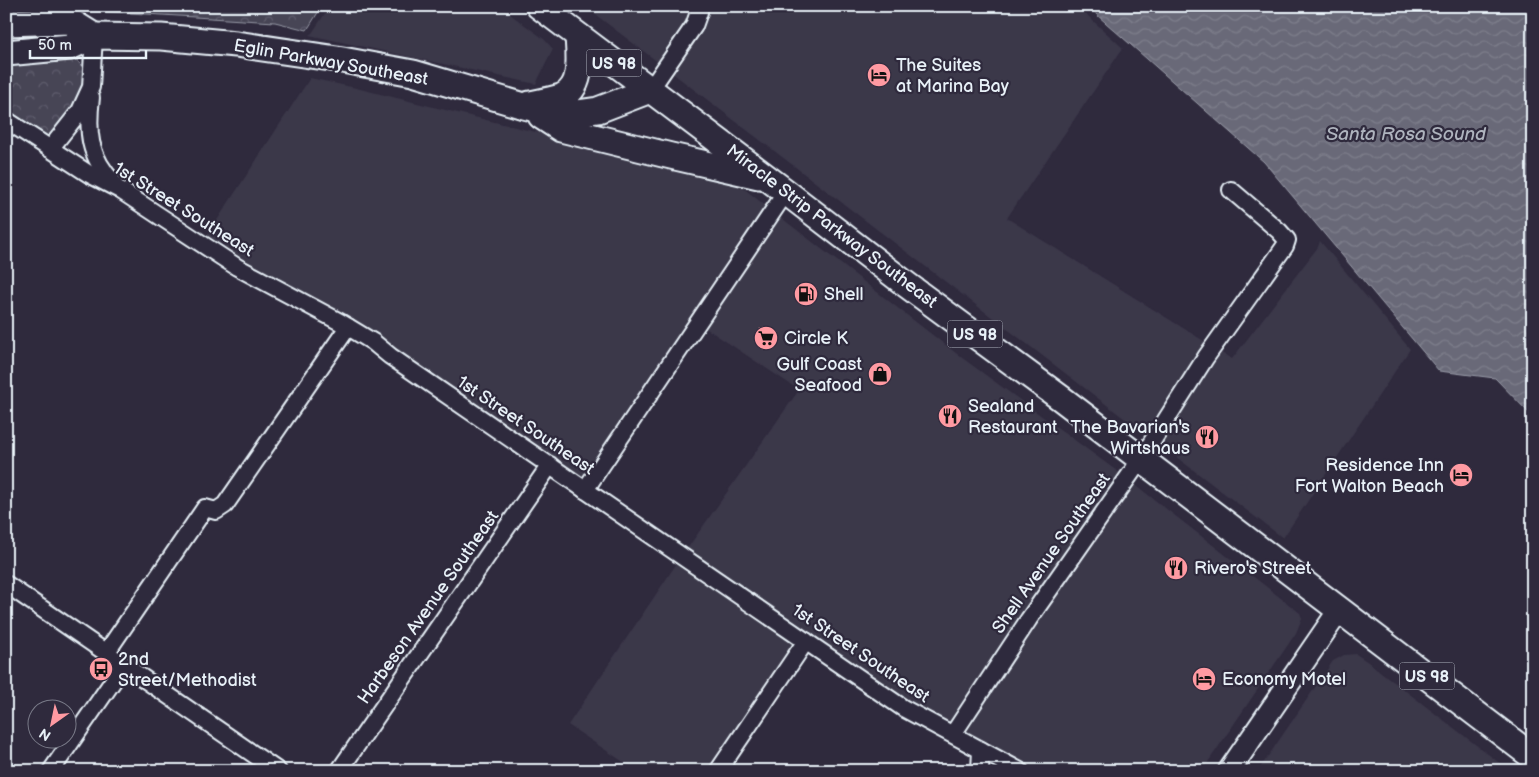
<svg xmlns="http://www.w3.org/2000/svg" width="1539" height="777" viewBox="0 0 1539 777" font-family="'Balsamiq Sans',sans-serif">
  <defs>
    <pattern id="forest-crowns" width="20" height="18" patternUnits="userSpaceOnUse" patternTransform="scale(1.25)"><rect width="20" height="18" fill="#464455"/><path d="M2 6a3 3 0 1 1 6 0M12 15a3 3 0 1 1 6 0" fill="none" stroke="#615f6e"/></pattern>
    <pattern id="water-waves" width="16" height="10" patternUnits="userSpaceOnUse" patternTransform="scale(1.25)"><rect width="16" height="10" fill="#696978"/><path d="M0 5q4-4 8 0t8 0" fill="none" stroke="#7e7f8c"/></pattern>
  </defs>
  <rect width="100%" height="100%" fill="#2f2a3d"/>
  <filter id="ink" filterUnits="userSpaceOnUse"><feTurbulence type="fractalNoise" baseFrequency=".02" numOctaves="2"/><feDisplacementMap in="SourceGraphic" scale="10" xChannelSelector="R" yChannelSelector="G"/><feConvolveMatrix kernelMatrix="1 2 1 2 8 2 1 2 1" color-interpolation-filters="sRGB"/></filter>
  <g filter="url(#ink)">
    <g fill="#3b3749">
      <path d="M330,6H499L544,39L553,49L536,84L309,35L312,33Z"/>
      <path d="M584,6H686L690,14L686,23L659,63Z"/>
      <path d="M705,6H1079L1092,20L1123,48L1007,218L1207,343L1146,435L671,72L706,14Z"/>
      <path d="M310,78L356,88L548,135L707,175L742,187L767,207L584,478L395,348L378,335L346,315L241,259L206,237Z"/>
      <path d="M779,216L961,357L1121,474L1023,614L951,723L908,700L687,549L799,390L704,327Z"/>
      <path d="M1320,241L1410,349L1283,538L1159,444L1220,352L1232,359L1318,247Z"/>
      <path d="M1133,483L1300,613L1302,618L1296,633L1202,771H1037L990,744V741H984L964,731L1036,623Z"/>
      <path d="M677,563L795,644L709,771H637L568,725Z"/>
      <path d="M1356,654L1368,662L1510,771H1258L1333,661L1344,655Z"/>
    </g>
    <g fill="url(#forest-crowns)" stroke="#979aa6">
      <path d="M51,6H322L307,30L275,22L49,8Z"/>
      <path d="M74,56L83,68C86,98 65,118 47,138L6,113V61Z"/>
    </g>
    <path fill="url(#water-waves)" stroke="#9c9fab" d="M1090,6H1533V417L1495,378L1439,371L1264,162L1097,15Z"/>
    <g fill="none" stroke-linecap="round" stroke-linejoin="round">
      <g stroke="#e8f1f8" stroke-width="20">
        <g id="minor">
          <path d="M650,90L694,26L699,12L696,6"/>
          <path d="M91,97C87,131 88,156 114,183"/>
          <path d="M6,120L89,174L120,190L237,267L340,322L373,342L390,356L903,708L1020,771"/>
          <path d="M50,149L80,111L91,87L94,36"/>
          <path d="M585,490L786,192"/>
          <path d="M6,584L278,771"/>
          <path d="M106,653L205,508L216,511L225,505L348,327"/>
          <path d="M953,734L1029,619L1141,459L1206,357L1285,246L1287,240L1279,231L1231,190"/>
          <path d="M51,771L124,665"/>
          <path d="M339,771L550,465"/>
          <path d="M718,771L806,641"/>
          <path d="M980,771L981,750"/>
        </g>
      </g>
      <g stroke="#e8f1f8" stroke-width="25">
        <path id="major" d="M1229,771L1340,609"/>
      </g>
      <g stroke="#e8f1f8" stroke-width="29">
        <g id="highway">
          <path d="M539,6L786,192L907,285L1062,399L1533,757"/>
          <path d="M6,23L70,21L94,36"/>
          <path d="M6,53L70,47L94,36L161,37L236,44L337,59L413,73L524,106L557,114L577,113L598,110L650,90"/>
          <path d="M530,104C540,102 551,100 561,97C584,88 579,55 578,36"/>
          <path d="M541,116L561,129L671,156L759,176"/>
        </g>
      </g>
      <use href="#minor" stroke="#2f2a3d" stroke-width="16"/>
      <use href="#major" stroke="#2f2a3d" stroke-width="21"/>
      <use href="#highway" stroke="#2f2a3d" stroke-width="25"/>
    </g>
  </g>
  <defs>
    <g id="hotel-disc" transform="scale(1.25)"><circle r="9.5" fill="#ff9aa2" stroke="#2f2a3d"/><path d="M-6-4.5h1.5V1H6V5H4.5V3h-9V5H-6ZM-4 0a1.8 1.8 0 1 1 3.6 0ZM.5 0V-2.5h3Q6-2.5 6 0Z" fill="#111"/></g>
    <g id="fuel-disc" transform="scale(1.25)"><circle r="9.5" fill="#ff9aa2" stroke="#2f2a3d"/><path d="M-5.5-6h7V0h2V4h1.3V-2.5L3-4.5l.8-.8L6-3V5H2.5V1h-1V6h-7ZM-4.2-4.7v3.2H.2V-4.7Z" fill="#111"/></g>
    <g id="supermarket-disc" transform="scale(1.25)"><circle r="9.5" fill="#ff9aa2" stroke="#2f2a3d"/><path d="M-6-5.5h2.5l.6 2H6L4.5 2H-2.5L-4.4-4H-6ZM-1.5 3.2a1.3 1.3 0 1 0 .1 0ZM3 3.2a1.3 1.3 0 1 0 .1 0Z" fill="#111"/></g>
    <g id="shop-disc" transform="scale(1.25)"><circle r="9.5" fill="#ff9aa2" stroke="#2f2a3d"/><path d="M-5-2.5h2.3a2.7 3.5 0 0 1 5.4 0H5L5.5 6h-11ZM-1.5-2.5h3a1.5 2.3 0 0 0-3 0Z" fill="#111"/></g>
    <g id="restaurant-disc" transform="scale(1.25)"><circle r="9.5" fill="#ff9aa2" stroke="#2f2a3d"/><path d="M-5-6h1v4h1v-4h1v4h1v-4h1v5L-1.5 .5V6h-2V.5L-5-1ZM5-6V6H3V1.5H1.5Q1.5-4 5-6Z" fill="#111"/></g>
    <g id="bus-disc" transform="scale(1.25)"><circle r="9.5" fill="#ff9aa2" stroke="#2f2a3d"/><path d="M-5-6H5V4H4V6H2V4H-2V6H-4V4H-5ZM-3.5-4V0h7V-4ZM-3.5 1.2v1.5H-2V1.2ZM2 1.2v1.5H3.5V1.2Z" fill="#111"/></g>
  </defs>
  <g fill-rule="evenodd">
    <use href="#hotel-disc" x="879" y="75"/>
    <use href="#fuel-disc" x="806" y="294"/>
    <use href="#supermarket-disc" x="766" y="338"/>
    <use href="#shop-disc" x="880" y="374"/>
    <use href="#restaurant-disc" x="950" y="416"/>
    <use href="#restaurant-disc" x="1207" y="437"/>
    <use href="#hotel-disc" x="1461" y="475"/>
    <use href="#restaurant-disc" x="1176" y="568"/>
    <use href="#bus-disc" x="101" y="669"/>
    <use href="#hotel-disc" x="1204" y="679"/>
  </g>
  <g text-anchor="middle" stroke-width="4.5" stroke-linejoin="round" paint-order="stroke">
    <g fill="#2f2a3d" stroke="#b0b5c0" stroke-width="1">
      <rect x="586.5" y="49.5" width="55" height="27" rx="4"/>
      <rect x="947.5" y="320.5" width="55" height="27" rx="4"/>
      <rect x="1399.5" y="662.5" width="55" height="27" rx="4"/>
    </g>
    <g font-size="16" font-weight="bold" fill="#e8f1f8">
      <text x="614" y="69">US 98</text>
      <text x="975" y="340">US 98</text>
      <text x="1427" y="682">US 98</text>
    </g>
    <g font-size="18" fill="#e8f1f8" stroke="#2f2a3d">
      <text transform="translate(331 62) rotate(10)" y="6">Eglin Parkway Southeast</text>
      <text transform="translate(184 209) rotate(32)" y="6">1st Street Southeast</text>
      <text transform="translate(832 226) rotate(37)" y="6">Miracle Strip Parkway Southeast</text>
      <text transform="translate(526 425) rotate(34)" y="6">1st Street Southeast</text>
      <text transform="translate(1051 553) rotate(-55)" y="6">Shell Avenue Southeast</text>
      <text transform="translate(428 607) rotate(-55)" y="6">Harbeson Avenue Southeast</text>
      <text transform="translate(861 653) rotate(34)" y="6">1st Street Southeast</text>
    </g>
    <g font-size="18" fill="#e8f1f8" stroke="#2f2a3d" text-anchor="start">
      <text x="896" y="71">The Suites<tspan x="896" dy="21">at Marina Bay</tspan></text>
      <text x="824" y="300">Shell</text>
      <text x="784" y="344">Circle K</text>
      <text x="862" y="370" text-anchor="end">Gulf Coast<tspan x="862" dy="21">Seafood</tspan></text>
      <text x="968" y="412">Sealand<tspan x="968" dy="21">Restaurant</tspan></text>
      <text x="1190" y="433" text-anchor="end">The Bavarian's<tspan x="1190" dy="21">Wirtshaus</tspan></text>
      <text x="1444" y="471" text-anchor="end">Residence Inn<tspan x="1444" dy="21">Fort Walton Beach</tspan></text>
      <text x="1194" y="574">Rivero's Street</text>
      <text x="118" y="665">2nd<tspan x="118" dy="21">Street/Methodist</tspan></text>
      <text x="1222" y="685">Economy Motel</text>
    </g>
    <g font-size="19" font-style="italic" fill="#afb4be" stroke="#2f2a3d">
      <text x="1406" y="140">Santa Rosa Sound</text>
    </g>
  </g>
  <rect width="1539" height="777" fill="none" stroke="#2f2a3d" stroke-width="25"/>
  <rect x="12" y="12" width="1514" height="752" fill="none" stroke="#e8f1f8" stroke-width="2" filter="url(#ink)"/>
  <g transform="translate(52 724) rotate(213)"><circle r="24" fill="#2f2a3d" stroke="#797a88"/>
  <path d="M0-4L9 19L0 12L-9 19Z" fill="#ff9aa2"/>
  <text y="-8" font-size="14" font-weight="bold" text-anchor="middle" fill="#e8f1f8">N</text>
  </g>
  <path d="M30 50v8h116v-8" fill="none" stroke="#e8f1f8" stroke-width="2.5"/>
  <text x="38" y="50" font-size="15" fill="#e8f1f8" stroke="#2f2a3d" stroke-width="4" paint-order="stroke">50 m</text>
</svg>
